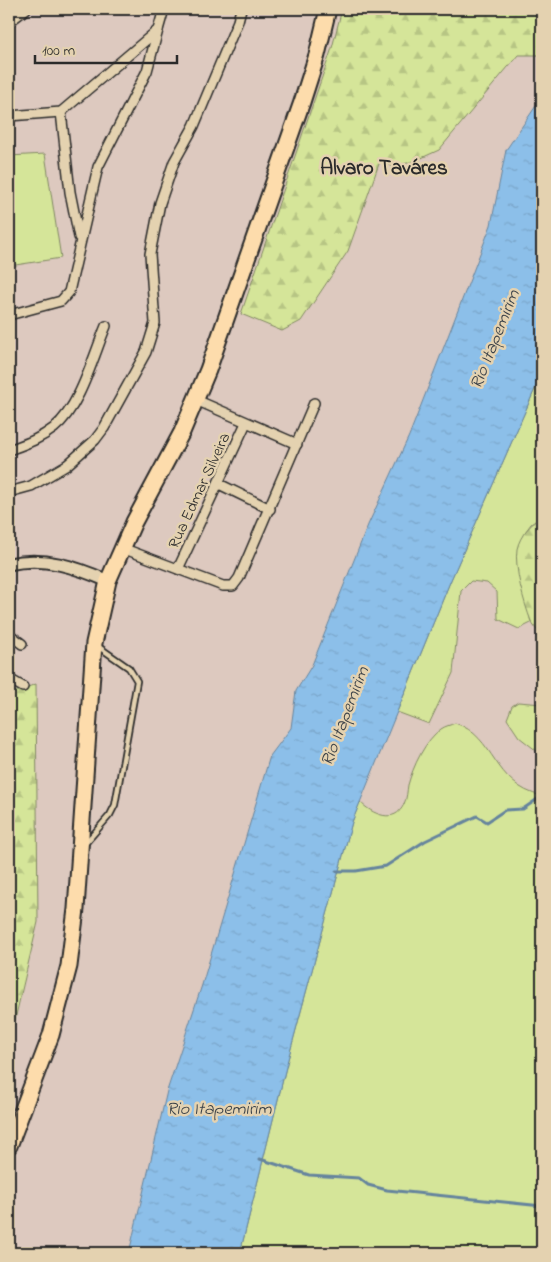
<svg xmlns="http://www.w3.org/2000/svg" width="551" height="1262" viewBox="0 0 551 1262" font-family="'Indie Flower',sans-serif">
  <defs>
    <pattern id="forest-firs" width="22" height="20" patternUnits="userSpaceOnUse" patternTransform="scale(1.25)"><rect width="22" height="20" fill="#d5e599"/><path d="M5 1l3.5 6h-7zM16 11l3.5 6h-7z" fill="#b7c584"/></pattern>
    <pattern id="water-ripples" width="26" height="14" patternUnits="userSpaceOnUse" patternTransform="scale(1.25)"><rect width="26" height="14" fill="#8cbfe9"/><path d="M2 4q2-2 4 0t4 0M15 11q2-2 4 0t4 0" fill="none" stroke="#79a4c8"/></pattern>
  </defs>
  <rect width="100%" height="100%" fill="#ddc9bf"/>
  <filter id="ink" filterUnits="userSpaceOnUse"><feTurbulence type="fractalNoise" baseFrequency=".02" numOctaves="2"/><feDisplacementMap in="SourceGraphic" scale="10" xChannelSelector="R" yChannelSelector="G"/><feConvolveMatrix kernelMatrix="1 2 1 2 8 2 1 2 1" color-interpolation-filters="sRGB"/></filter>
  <g filter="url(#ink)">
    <g fill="#d5e599" stroke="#808862">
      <path d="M45,154L61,258L9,266V156Z"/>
      <path d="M542,373V516L531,524L523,535L527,604L531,623L519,629L498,619L497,592L487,583L471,581L461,591L453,673L429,724L397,712L450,582Z"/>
      <path d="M518,702L542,704V755L519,737L507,719L512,706Z"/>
      <path d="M455,723C496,736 492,785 542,796V1253H240L287,1063L352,822L360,802C372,814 395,825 404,804C407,798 407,791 408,785C413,767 425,740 441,729C445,726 451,725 455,723Z"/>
    </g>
    <g fill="url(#forest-firs)" stroke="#808862">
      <path d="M342,9H542V55H518L439,150L417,160L394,167L380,161L348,251L301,321L282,331L241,314L332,48Z"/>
      <path d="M542,516V636C538,631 533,626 531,621C524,603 514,568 517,549C520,535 531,524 542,516Z"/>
      <path d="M36,684L38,922L9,1045V694Z"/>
    </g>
    <path fill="url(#water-ripples)" stroke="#65849d" d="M542,97V373L450,582L352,822L287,1063L240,1253H129L167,1091L202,985L270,756L291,728L296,691L312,665L368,525L409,436L445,344L491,225L506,150Z"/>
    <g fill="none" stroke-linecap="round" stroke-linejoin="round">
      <g stroke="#65849d" stroke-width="3">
        <path d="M336,871H356L386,866L425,841L477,816L487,822L505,810L523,809L542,796"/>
        <path d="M260,1159L309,1175L359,1178L368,1185L387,1190L542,1206"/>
      </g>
      <g stroke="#2b2b2b" stroke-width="8">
        <path id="service" d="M84,845L110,815L115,805L137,681L129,668L96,645"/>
      </g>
      <g stroke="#2b2b2b" stroke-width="12">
        <g id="minor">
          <path d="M9,22L26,9"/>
          <path d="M61,112L70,192L79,237"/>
          <path d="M9,116L61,112L158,30L164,9"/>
          <path d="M9,315L61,301L69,292L98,167L147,71L158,30"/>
          <path d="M196,400L297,444"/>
          <path d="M9,450C25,444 40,439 54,428C80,407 93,357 106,326"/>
          <path d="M219,484L270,509"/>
          <path d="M9,492L31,486L50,475L67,465L95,440L104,428L146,352L155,323L150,254L160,203L174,162L194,126L238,21L241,9"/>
          <path d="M122,548L223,586H233L239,578L314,403"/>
          <path d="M178,569L246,423"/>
          <path d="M9,634L22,644"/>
          <path d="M9,679L23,687"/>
        </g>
      </g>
      <g stroke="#2b2b2b" stroke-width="15">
        <path id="tertiary" d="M9,564C44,556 76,567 108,581"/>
      </g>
      <g stroke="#2b2b2b" stroke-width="19">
        <path id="trunk" d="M9,1146L51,1035L69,966L76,909L94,643L108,581L134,522L182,432L208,370L302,102L317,55L328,9"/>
      </g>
      <use href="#service" stroke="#e4d2b0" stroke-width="4.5"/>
      <use href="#minor" stroke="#e4d2b0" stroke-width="9"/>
      <use href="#tertiary" stroke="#e4d2b0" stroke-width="11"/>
      <use href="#trunk" stroke="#fddcac" stroke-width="15"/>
    </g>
  </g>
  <g text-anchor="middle" stroke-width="5" stroke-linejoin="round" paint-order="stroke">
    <g font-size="16" fill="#2b2b2b" stroke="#e4d2b0">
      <text transform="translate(198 490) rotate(-65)" y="6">Rua Edmar Silveira</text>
    </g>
    <g font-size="18" font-style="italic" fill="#3a4148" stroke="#e4d2b0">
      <text transform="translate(494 339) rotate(-68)" y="6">Rio Itapemirim</text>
      <text transform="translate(344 716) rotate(-69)" y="6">Rio Itapemirim</text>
      <text x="219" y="1114">Rio Itapemirim</text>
    </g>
    <g font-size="21" font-weight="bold" fill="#2b2b2b" stroke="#e4d2b0">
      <text x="384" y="174">Alvaro Taváres</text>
    </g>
  </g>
  <rect width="551" height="1262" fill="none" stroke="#e4d2b0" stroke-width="30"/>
  <rect x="15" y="15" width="521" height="1232" fill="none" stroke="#2b2b2b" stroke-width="2" filter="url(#ink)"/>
  <path d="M35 55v8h142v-8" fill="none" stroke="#2b2b2b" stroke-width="2.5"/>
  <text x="42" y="55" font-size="15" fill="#2b2b2b" stroke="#e4d2b0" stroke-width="4" paint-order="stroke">100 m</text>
</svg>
